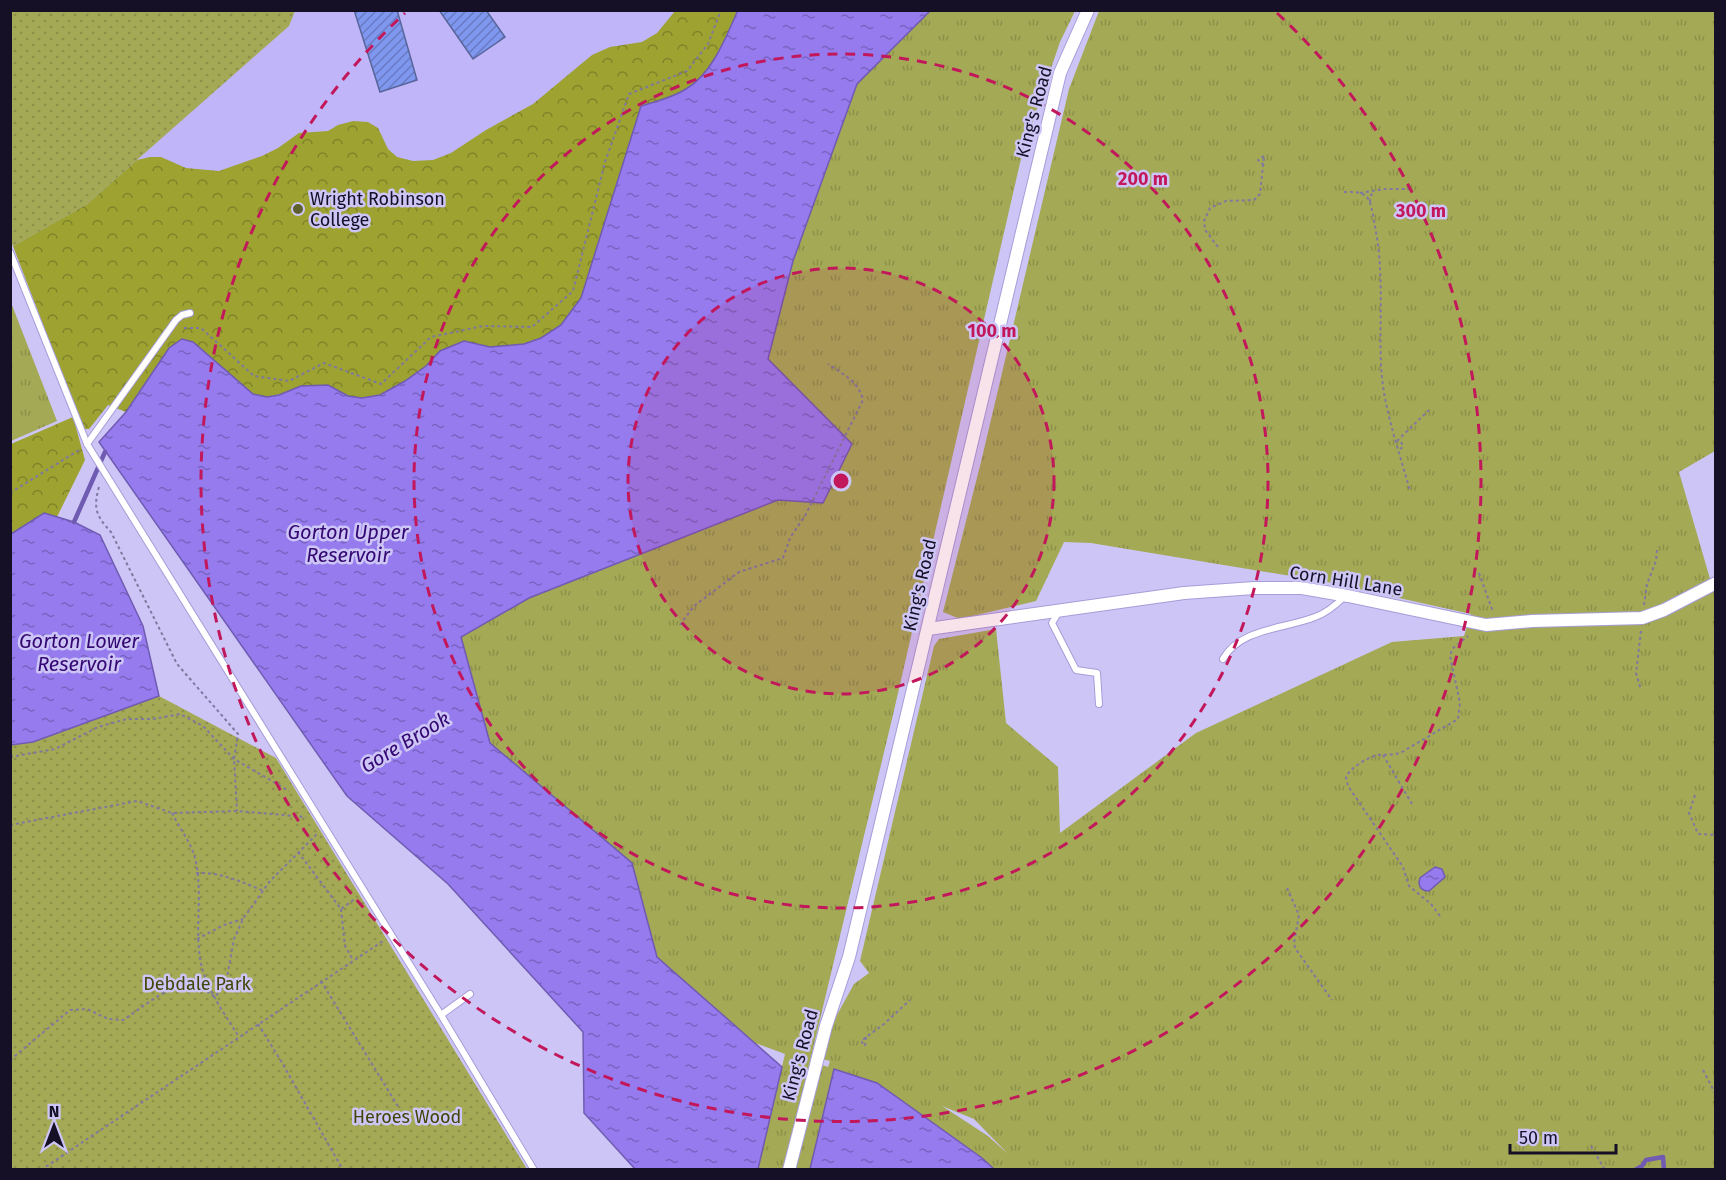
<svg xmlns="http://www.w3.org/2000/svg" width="1726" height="1180" viewBox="0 0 1726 1180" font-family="'Fira Sans',sans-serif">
  <defs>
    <pattern id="grass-tufts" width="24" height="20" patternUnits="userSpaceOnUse" patternTransform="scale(1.5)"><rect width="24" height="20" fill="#a4a955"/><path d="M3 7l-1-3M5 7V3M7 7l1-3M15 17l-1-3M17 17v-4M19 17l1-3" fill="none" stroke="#8c904a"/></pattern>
    <pattern id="forest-crowns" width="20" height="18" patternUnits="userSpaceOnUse" patternTransform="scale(1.5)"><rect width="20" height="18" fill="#9da230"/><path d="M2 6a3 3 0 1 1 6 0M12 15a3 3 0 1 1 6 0" fill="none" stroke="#7f8329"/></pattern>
    <pattern id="park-dots" width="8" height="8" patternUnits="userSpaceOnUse" patternTransform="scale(1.5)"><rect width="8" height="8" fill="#a4a955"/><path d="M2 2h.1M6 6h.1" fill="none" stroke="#8c904a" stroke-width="1.8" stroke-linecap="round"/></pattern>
    <pattern id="water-ripples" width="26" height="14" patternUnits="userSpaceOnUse" patternTransform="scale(1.5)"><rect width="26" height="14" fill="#957bee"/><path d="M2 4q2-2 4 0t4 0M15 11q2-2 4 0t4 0" fill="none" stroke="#7863c1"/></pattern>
    <pattern id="building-hatch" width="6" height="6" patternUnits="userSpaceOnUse" patternTransform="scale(1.5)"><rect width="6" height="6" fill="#8097f0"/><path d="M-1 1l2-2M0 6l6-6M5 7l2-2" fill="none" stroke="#687ac2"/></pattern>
  </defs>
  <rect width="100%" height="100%" fill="#ccc5f6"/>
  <path fill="#c0b5f9" d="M11,11H707L178,308L101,415L89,429H83L11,241Z"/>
  <g fill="url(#grass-tufts)" fill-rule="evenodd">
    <path d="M930,11H1075L1060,42L1023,150L892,719L810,1061L828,1067L830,1061L822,1059L825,1041L838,1013L854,984L869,973L860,961L934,646L939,639L996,629L1006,723L1058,767L1060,833L1196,733L1392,642L1464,636L1471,614L1327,582L1091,543L1064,542L1036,601L960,619L943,612L981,462L1069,89L1099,11H1715V451L1679,472L1715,596V1169H994L982,1158L877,1083L834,1069L810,1169H758L785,1054L755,1043L657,957L632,863L490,743L461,636L529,598L778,500L823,503L852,444L767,360L793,261L857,84ZM942,1106L974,1119L1008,1154L988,1136Z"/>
    <path d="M10,300L57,421L11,441H10Z"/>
  </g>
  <g fill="url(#forest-crowns)">
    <path d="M675,11H738C726,37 712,74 686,89C672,98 657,102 641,106L581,298L561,325L541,338L524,344L490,347L464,341L440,351L426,366L405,381L380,395L362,398L348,396L328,385L266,397L253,394L193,342L169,348L126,412L108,405L89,429H83L13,246L87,204L137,160L150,157H161L186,168L219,171L262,156L278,148L299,133L328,131L338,125L353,121L368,122L378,128L388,149L397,157L413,161L433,160L451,153L486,130L533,104L592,55L610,47L642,42L657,33Z"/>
    <path d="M73,417L85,460L57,517L44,514L11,534V444Z"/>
  </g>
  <g fill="url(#park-dots)">
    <path d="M11,10H295V11L289,26L87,204L13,246L10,241Z"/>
    <path d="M159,696L276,758L527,1169H11L10,745L33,742Z"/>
  </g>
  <g fill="url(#water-ripples)" stroke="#6f5bb2" stroke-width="1.5">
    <path d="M738,10L930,11L857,84L793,261L768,359L852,444L823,503L778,500L529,598L461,637L490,743L632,863L657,957L782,1067L758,1169H635L584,1113L583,1032L448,884L347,796L99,442L126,412L169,348L182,339L193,342L253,394L267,397L279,395L301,386L328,385L348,396L362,398L380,395L405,381L426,366L440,351L464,341L490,347L524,344L541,338L561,325L581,298L641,106C657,101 672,98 686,89C712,74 726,37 738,10Z"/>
    <path d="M44,513L74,522L100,535L143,626L159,696L33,742L11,745V534Z"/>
    <path d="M1435,867L1442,869L1445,877L1429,891C1423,891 1419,888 1419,882L1420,878Z"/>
    <path d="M834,1069L877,1083L982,1158L994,1169H810Z"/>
  </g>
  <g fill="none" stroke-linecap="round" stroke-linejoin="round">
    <g stroke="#6f5bb2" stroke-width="4.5">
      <path d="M74,522L105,452"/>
      <path d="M1635,1170L1642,1166L1646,1160L1663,1157L1664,1170"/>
    </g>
  </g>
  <g fill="url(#building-hatch)" stroke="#57659a" stroke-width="1.5">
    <path d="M354,10H397L417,80L380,92Z"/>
    <path d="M439,10H486L505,37L473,59Z"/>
  </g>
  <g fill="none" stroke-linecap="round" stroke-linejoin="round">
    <g stroke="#a79dd8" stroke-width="8">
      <g id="service">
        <path d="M10,252L87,444L441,1015L534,1170"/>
        <path d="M87,444L176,320L182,315L190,313"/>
        <path d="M1060,610L1052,623L1076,670L1097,673L1099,704"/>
        <path d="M1223,659C1240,628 1285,629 1315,617C1327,613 1336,605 1345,596"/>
        <path d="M441,1015L470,994"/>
      </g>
    </g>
    <g stroke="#a79dd8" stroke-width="14">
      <g id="minor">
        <path d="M928,629L1184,593L1254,588H1302L1348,596L1486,625L1532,621L1642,618L1664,610L1716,583"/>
        <path d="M789,1170L826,1026L849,957L1060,73L1088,10"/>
      </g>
    </g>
    <g stroke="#7f799f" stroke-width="2" stroke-dasharray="3 3" stroke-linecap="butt">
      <path d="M1264,165L1258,160L1264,156"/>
      <path d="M1344,192C1353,192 1364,191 1369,200C1373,210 1374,222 1376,232C1384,277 1379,320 1381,365C1383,408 1399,450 1410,491"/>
      <path d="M1360,193L1385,189H1411"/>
      <path d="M1370,202L1371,195L1375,192"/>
      <path d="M1218,247L1205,230L1204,221L1210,208L1226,201L1254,200L1260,194L1264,156"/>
      <path d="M184,328H201L254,376L289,381L324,363L381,384L431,337L483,326L532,327L573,291L605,162L629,94L687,71L708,44L721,10"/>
      <path d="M1397,441L1429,410"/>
      <path d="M1400,449L1403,447L1400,439"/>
      <path d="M99,487C93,508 96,516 111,532L177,664L238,734L234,759L237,811"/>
      <path d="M10,493L79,450"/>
      <path d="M1479,573L1493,612"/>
      <path d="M1644,605L1647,584L1656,561L1657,550"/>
      <path d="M680,625L694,606L739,572L783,558L790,538L806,514L863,400C859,382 843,374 828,364"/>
      <path d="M1641,631L1636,673L1641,690"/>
      <path d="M1383,755L1412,804"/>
      <path d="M10,757L55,749L98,727L127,719H153L180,714L203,726L234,759L289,791"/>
      <path d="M1695,795L1689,813L1698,834L1716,835"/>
      <path d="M172,813C179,827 191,843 195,858C204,894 193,932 202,968C209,993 226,1016 239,1037"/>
      <path d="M10,825L137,801L172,813L237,811L306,817"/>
      <path d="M298,852L341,909L356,898"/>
      <path d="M196,873C221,872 242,882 264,891"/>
      <path d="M1287,888L1299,915L1294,943L1295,948L1332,1000"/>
      <path d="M341,909L345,946L353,960"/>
      <path d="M1440,916L1431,904L1409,886L1403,867L1348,786L1346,777C1350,768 1368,757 1378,755C1386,754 1393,756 1402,752L1458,719L1460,703L1450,656L1452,649L1468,636"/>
      <path d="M197,939L224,925L243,919"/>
      <path d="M321,981L399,1108"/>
      <path d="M258,1024L281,1061L343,1170"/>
      <path d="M866,1037L865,1046L861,1041L884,1024L910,1000"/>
      <path d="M10,1060L70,1010L87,1009L108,1019L123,1020C142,1008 175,978 199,987C205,989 210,994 215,997L226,983L234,939L243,919L270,881L318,833"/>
      <path d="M1703,1070L1716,1095"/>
      <path d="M1591,1146L1605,1170"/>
      <path d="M41,1170L383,941"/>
    </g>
    <use href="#service" stroke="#fff" stroke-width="6"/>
    <use href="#minor" stroke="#fff" stroke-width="12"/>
  </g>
  <circle cx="841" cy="481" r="213" fill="#c2185b" fill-opacity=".12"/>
  <g fill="none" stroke="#c2185b" stroke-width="3" stroke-dasharray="10 8">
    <circle cx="841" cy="481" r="213"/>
    <circle cx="841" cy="481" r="427"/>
    <path d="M1277 13A640 640 0 1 1 405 13"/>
  </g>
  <circle fill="#5e612e" stroke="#ccc5f6" stroke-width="2" cx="298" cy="209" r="6"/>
  <g text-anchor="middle" stroke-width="5" stroke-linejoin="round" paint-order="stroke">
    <g font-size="18" fill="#151026" stroke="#ccc5f6">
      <text transform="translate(1034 112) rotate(-75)" y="6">King's Road</text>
      <text transform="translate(1346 581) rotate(9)" y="6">Corn Hill Lane</text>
      <text transform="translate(920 585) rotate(-77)" y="6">King's Road</text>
      <text transform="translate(800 1055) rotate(-75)" y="6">King's Road</text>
    </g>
    <g font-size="18" fill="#151026" stroke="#ccc5f6" text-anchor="start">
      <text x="310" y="205">Wright Robinson<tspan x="310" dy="21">College</tspan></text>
    </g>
    <g font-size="18" fill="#434507" stroke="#ccc5f6">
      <text x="197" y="990">Debdale Park</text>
      <text x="407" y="1123">Heroes Wood</text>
    </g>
    <g font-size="20" font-style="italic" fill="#340772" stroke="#ccc5f6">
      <text x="348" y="539">Gorton Upper<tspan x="348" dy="23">Reservoir</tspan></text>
      <text x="79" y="648">Gorton Lower<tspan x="79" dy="23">Reservoir</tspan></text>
      <text transform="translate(405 742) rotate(-31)" y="7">Gore Brook</text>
    </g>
  </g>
  <circle cx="841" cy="481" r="9" fill="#c2185b" stroke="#ccc5f6" stroke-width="3"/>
  <g font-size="18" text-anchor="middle" font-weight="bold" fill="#c2185b" stroke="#ccc5f6" stroke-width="5" stroke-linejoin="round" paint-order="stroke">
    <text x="1143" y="185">200 m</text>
    <text x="1421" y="217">300 m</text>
    <text x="992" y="337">100 m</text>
  </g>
  <rect width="1726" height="1180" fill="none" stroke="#151026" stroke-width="24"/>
  <g transform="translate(54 1126)" stroke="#ccc5f6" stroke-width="4.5" paint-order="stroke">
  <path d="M0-4.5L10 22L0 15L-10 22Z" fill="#151026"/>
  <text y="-9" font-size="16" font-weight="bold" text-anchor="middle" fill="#151026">N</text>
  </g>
  <path d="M1510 1144v9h106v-9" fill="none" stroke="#151026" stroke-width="3"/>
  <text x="1519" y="1144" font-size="18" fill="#151026" stroke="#ccc5f6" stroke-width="4.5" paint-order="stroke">50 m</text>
</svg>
